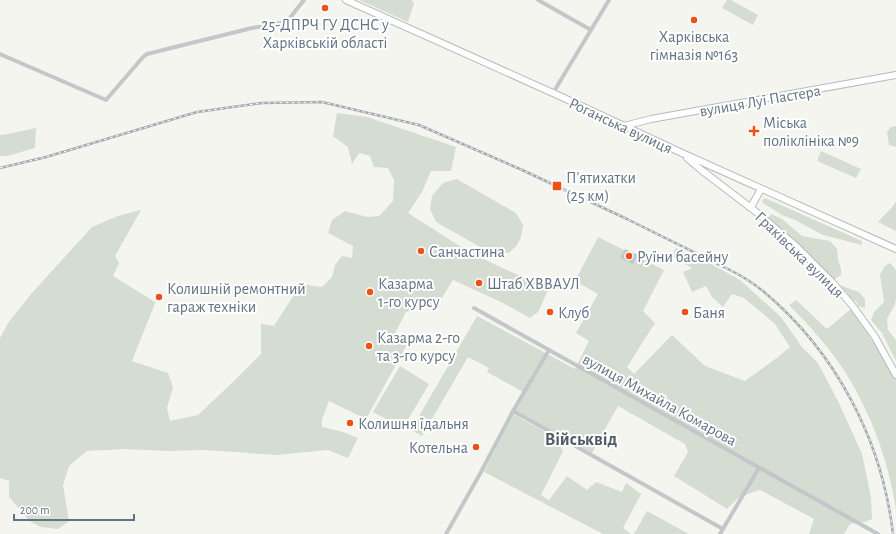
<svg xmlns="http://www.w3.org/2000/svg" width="896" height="534" viewBox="0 0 896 534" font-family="'Alegreya Sans',sans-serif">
  <rect width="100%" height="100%" fill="#f5f5f0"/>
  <g fill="#d5dcd1">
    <path d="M359,0H411L414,3L408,22Z"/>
    <path d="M727,0H731L758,15L753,25L722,8Z"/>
    <path d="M337,113L367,117L456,147L451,171H431L422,192L408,213L466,250L500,267L549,288L538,312L530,318L501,302L453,280L440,301L406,312L395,333L409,341L366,419L329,401L322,420V427L343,432L358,438L348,458L328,450L277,455L204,450L168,451L125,449L87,451L69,466L63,485L69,521L58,529L41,527L29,521L22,512L9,497V481L0,478V338L8,323L31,294L92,227L118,216L141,210L115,256L119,263L113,276L155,302L154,306L132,361L168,373L173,387L167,408L170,421L198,415L234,381L261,354V324L274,326L301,284L322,287L332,277L335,265L342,256L352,258L353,246L328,233L332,220L345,211L367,217L379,216L393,201L394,180L388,168L374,167L370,156L359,153L352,164L348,147L333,136Z"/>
    <path d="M896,126V147L889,145L887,132L891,127Z"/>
    <path d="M36,128L35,148L7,156H0V135H3Z"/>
    <path d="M821,151L861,169L856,178L817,161Z"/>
    <path d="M457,179L516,213L523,225L521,237L517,245L510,252L496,256L436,222L430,209L432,196L443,183Z"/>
    <path d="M765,198L862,241V245L823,235L795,220L782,215L763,203L762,200Z"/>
    <path d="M896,201V231L878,222L894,205Z"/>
    <path d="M771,214L782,219L802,236L830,241L837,249L838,260L841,269V275L835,279H832L768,218Z"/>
    <path d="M598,237L664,270L643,311L655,323L627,367L634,374L672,335L705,366L745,381L778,357L790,347L775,324L744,298L732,294L723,307L712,297L706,286L692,292L683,272L692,268L671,256L676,248L711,264L740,280L781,317L802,347L818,363L839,403L862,454L871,497L872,519L865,522L850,524L844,534H809L814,519L760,490L739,497L727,509L674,476L688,452L685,444L618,406L592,453L515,411L525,393L487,372L489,368L468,357L422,436L411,430L477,316L575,369L589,341L576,333L598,294L575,281Z"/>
    <path d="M890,263L896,270V298L895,304L887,319L888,330L896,340V361L882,333L871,320L874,312L884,302L880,275L885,266Z"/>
    <path d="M839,285L859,292L865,299V308L858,306L857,302L851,299L847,293Z"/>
    <path d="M796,300L827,329L851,309C867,332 883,355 896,380V510C889,461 869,407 841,366C826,344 808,324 789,305Z"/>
    <path d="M400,366L429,384L403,428L373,412Z"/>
    <path d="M513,414L554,437L563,451L541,495L549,500L567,476L587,490L596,482L622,492L626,483L641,494L623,528L631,534H603L484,472Z"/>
    <path d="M647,511L689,534H634Z"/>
  </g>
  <path fill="#bcc8cd" d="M625,249L638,255L633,264L620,258Z"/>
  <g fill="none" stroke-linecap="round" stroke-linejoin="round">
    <g stroke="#b6babf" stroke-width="8">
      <g id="secondary">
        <path d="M346,0L564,98L682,153L896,249"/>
        <path d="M624,126L651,119L896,75"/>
        <path d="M687,158L700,169L755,211L797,247L832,282L852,305L875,337L896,375"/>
        <path d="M751,207L761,189"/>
      </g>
    </g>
    <g stroke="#c4c7ca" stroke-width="4">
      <path d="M538,0L591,30"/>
      <path d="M0,54L106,100L143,57L147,54L252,28L281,23L289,19L304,0"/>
      <path d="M553,93L609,0"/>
      <path d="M474,308L878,534"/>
      <path d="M513,411L723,529"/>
      <path d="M446,534L481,472L513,411L549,350"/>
      <path d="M720,534L759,468"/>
    </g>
    <use href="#secondary" stroke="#fff" stroke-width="6"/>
    <g stroke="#a3a9af" stroke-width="2.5">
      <path id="rail" d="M0,168L46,157L197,112L262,103L322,102L419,125L520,169L627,219L730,270C742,276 753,283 763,291C836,352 882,440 893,534"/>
    </g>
    <use href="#rail" stroke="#fff" stroke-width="1" stroke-dasharray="3" stroke-linecap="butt"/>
  </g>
  <g fill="#ee5017" stroke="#fff" stroke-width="1.5">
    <circle cx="325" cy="8" r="4"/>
    <circle cx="694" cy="20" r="4"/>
    <path d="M752 125h4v4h4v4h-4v4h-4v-4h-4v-4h4z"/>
    <rect x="552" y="181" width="10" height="10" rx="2"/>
    <circle cx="421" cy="251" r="4"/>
    <circle cx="629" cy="256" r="4"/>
    <circle cx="479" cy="283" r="4"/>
    <circle cx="370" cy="292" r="4"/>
    <circle cx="159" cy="297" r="4"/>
    <circle cx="550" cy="312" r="4"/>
    <circle cx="685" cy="312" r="4"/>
    <circle cx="369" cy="346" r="4"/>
    <circle cx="350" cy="423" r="4"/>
    <circle cx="476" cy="447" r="4"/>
  </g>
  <g text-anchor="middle" stroke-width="4" stroke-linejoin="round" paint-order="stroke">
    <g font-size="16" fill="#627383" stroke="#fff" text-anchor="start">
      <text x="325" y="30" text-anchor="middle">25-ДПРЧ ГУ ДСНС у<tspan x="325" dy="18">Харківській області</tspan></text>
      <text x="694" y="42" text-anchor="middle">Харківська<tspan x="694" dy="18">гімназія №163</tspan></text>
      <text x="763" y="128">Міська<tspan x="763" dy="18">поліклініка №9</tspan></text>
      <text x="566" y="183">Пʼятихатки<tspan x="566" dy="18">(25 км)</tspan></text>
      <text x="429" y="257">Санчастина</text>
      <text x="637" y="262">Руїни басейну</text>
      <text x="378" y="289">Казарма<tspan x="378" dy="18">1-го курсу</tspan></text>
      <text x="487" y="289">Штаб ХВВАУЛ</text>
      <text x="167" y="294">Колишній ремонтний<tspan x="167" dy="18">гараж техніки</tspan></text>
      <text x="558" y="318">Клуб</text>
      <text x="693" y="318">Баня</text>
      <text x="377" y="343">Казарма 2-го<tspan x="377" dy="18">та 3-го курсу</tspan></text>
      <text x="358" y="429">Колишня їдальня</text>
      <text x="468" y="453" text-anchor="end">Котельна</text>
    </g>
    <g font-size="16" fill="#627383" stroke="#fff">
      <text transform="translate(760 100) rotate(-10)" y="6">вулиця Луї Пастера</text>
      <text transform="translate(621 125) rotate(25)" y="6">Роганська вулиця</text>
      <text transform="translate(800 254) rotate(44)" y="6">Граківська вулиця</text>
      <text transform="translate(660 399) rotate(29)" y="6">вулиця Михайла Комарова</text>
    </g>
    <g font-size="18" font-weight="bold" fill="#505d68" stroke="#fff">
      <text x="581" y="445">Військвід</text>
    </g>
  </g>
  <path d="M14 514v6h120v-6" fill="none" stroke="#627383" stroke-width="2"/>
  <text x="20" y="514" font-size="12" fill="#627383" stroke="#ffffff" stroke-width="3" paint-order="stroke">200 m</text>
</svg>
